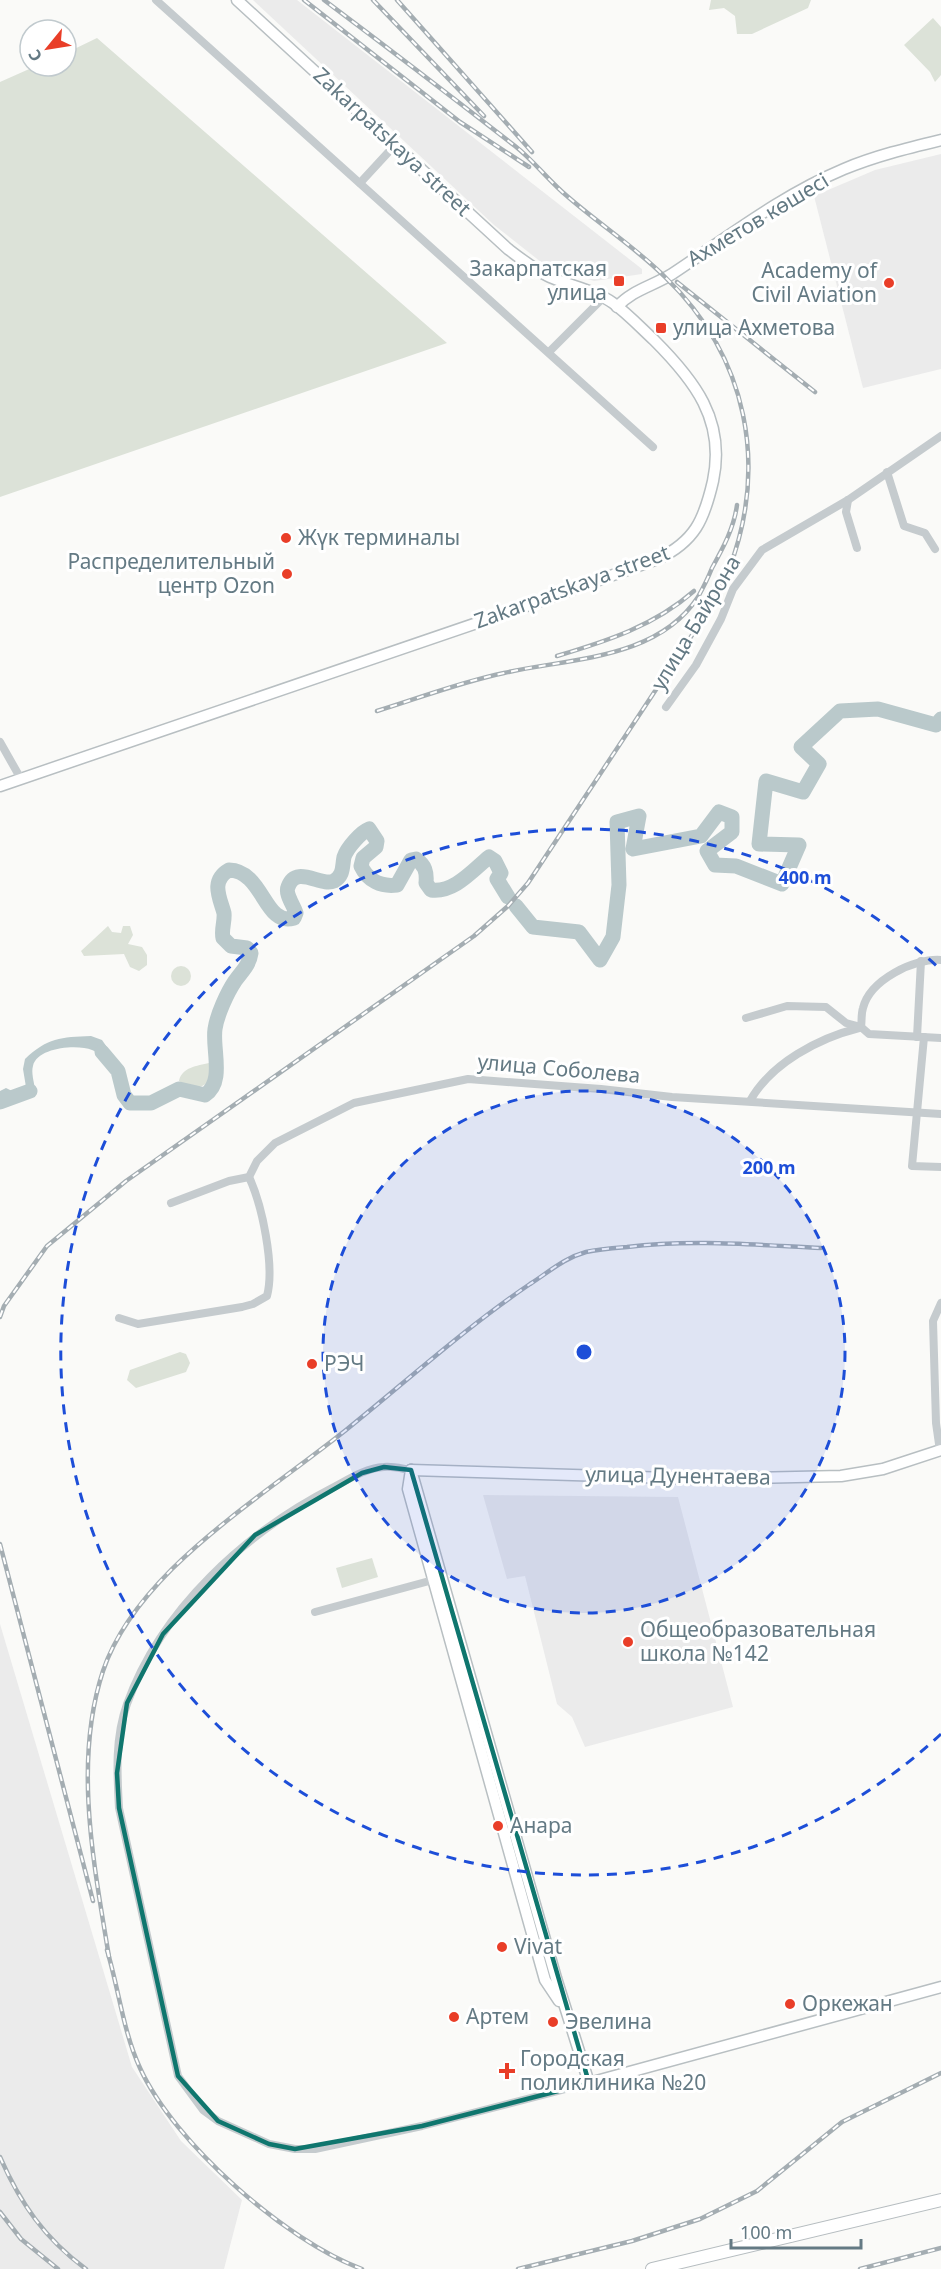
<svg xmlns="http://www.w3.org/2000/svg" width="941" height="2269" viewBox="0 0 941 2269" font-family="'Noto Sans',sans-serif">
  <rect width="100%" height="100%" fill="#fafaf8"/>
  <g fill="#ebebeb">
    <path d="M253,0H297L642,269V274L594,281L546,266L494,225Z"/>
    <path d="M941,154V369L863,388L814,196L875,170Z"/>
    <path d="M483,1495L678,1497L733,1707L585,1747L572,1717L557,1704L525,1576L507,1579Z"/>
    <path d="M0,1624L132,2067L181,2141L242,2200L224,2269H0Z"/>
  </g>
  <g fill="#dce2d8">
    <path d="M711,0H811L808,8L752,34H737L735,16L724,8L709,10Z"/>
    <path d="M933,18L941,27V75L935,82L930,72L904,45Z"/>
    <path d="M97,38L447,343L0,497V82L36,66H66V53Z"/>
    <path d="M108,926L112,932L121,933L123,926H130L133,935L128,944L142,947L147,955V965L139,971L130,967L124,954L84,956L81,951Z"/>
    <circle cx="181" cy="976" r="10"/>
    <path d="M209,1063L213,1068V1077C202,1090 193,1090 179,1081C182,1067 197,1066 209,1063Z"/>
    <path d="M180,1352L186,1354L190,1363L186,1372L136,1388L127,1380L130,1370Z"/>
    <path d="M372,1558L378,1577L342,1588L336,1568Z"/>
  </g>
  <path fill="#bac9cb" d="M91,1036L102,1040L120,1066L113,1069C107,1063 101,1053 92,1050C78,1044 37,1047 33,1066C31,1072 34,1082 35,1089L30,1095L0,1099V1091L6,1088L14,1092H21L26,1087L23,1069L25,1059C47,1038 61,1037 91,1036Z"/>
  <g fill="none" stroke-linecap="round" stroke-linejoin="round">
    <g stroke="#bac9cb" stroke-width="15">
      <path d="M516,906L533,927L579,932L600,960L613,937L619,885L617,822L639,816L633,849L701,836L719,812L732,817V832L707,851L715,865L736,866L782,884L799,845L759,844L766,781L803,792L819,764L801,747L840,711L878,709L936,725L941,719"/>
      <path d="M102,1052L118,1071L124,1095L130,1103H151L179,1089L205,1095C225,1082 212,1049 215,1029C217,1015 227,993 235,981C242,971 249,966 251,953L247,948L231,946L223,938C221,929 225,922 224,913C220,898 210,881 229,870C264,871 264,927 294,918L296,913C294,906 285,894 288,887C296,864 321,887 334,881C344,875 342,867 344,857C347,848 361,832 369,829L377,841L376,847L363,858L361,866C368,881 381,887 397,885L411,860L416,859C425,865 427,872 426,883L431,890C454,893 472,871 489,857L495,861L501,873L497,879L508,897"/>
      <path d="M0,1102L30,1091"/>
    </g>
    <g stroke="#b8bfc2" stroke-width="13">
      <g id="secondary">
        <path d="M617,307C632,290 653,286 672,274C728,237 782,195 844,169C875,156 908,148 941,140"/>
        <path d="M0,786L515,610L658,559C695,541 704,520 713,481C726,420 694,380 654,340C641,328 628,314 613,303C595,290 570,286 550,277C535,270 521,259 508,249L237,0"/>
        <path d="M411,1470L556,1978L589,2083L941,1987"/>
        <path d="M411,1470L408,1489L545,1980L559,2001"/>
        <path d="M411,1470L702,1479L841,1476L883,1469L941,1450"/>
      </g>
    </g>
    <g stroke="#b6bdc0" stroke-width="14">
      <path id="primary" d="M652,2269L941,2200"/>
    </g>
    <g stroke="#c5cbce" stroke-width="8">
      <path d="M156,0L653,447"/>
      <path d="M360,183L395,145"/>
      <path d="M549,352L603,298"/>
      <path d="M887,472L904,526L925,533L935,549"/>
      <path d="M848,500L846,512L857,548"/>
      <path d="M666,707L696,665L721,619L733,589L762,550L848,500L941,436"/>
      <path d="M0,742L21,779"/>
      <path d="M746,1018L787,1006L826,1007L846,1023L861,1027L869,1034L941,1038"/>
      <path d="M861,1027C862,1021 861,1014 863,1008C870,980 914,958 941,960"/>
      <path d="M917,1037L921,961"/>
      <path d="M924,1037L912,1166L941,1167"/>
      <path d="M750,1101C771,1063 819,1038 859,1028"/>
      <path d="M171,1203L229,1181L249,1177L257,1161L275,1143L354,1103L468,1079L601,1089L672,1097L941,1114"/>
      <path d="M119,1318L138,1324L242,1307L253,1304L267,1296C275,1266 262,1205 249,1177"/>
      <path d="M940,1451L936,1423L933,1321L941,1303"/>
      <path d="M411,1470C403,1469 393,1466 384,1467C366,1468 349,1479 334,1487C246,1532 161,1609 127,1704C115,1737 117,1773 119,1808L178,2076L203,2110L218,2121L269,2144L295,2149H315L422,2126L589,2083"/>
      <path d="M315,1612L433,1580"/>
    </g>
    <use href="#secondary" stroke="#fff" stroke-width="10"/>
    <use href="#primary" stroke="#fff" stroke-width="12"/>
    <g stroke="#a4adb2" stroke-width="4.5">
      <g id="rail">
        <path d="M304,0L460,122L529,167"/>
        <path d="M373,0L484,116"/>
        <path d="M397,0L532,152"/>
        <path d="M677,282L815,392"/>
        <path d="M557,656C607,641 654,626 694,591"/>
        <path d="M377,711C419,698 461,682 504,673C569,658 657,660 698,597C703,588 708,578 712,568C723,548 734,528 737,505"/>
        <path d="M0,1317L4,1306L47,1246L126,1181L474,936L508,906L528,883L702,620C711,605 722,589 728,572C769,466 748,357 665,277C635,247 599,224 567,196C549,181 534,161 515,146C452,97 388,48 324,0"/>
        <path d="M0,1544L93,1901"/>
        <path d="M107,1950C119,1990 123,2031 140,2068C174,2143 286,2241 362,2269"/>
        <path d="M109,1957C94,1865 73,1762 103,1671C116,1632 143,1598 172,1569C225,1517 288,1476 346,1430C408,1380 465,1328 530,1284C549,1272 564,1258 586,1252C599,1249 614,1248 627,1247C691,1239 757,1245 821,1248"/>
        <path d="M0,2157C20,2203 45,2239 86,2269"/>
        <path d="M0,2212L21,2239L58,2269"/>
        <path d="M518,2269L632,2241L700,2219L757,2191L842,2122L941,2073"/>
        <path d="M860,2269L941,2248"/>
      </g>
    </g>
    <use href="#rail" stroke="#fff" stroke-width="2" stroke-dasharray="7" stroke-linecap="butt"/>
  </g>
  <path fill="none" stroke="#0f766e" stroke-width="4.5" stroke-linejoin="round" d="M384,1467L411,1470L589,2083L422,2126L295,2149L269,2144L218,2121L178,2076L119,1808L117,1773L127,1703L163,1634L255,1535L362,1473Z"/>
  <circle cx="584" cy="1352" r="261" fill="#1d4ed8" fill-opacity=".12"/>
  <g fill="none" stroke="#1d4ed8" stroke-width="3" stroke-dasharray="10 8">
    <circle cx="584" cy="1352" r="261"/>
    <path d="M941 1734A523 523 0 1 1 941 970"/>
  </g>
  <g fill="#e93e28" stroke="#fff" stroke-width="2">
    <rect x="613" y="275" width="12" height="12" rx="3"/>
    <circle cx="889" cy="283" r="6"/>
    <rect x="655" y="322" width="12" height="12" rx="3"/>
    <circle cx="286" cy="538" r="6"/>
    <circle cx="287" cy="574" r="6"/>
    <circle cx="312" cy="1364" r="6"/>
    <circle cx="628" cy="1642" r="6"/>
    <circle cx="498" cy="1826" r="6"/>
    <circle cx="502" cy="1947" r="6"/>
    <circle cx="790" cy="2004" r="6"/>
    <circle cx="454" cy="2017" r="6"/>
    <circle cx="553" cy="2022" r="6"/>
    <path d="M504 2062h6v6h6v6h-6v6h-6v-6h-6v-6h6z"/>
  </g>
  <g text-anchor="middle" stroke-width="6" stroke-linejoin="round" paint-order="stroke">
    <g font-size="21" fill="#647a84" stroke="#fff">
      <text transform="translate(392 142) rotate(43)" y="7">Zakarpatskaya street</text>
      <text transform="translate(758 220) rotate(-31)" y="7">Ахметов көшесі</text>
      <text transform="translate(572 587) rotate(-20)" y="7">Zakarpatskaya street</text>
      <text transform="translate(696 623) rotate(-59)" y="7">улица Байрона</text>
      <text transform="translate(559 1069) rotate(5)" y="7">улица Соболева</text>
      <text transform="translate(678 1476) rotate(1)" y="7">улица Дунентаева</text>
    </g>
    <g font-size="21" fill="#647a84" stroke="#fff" text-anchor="start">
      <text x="607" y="276" text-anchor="end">Закарпатская<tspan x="607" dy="24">улица</tspan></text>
      <text x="877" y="278" text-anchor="end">Academy of<tspan x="877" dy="24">Civil Aviation</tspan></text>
      <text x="673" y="335">улица Ахметова</text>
      <text x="298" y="545">Жүк терминалы</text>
      <text x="275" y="569" text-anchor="end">Распределительный<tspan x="275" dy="24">центр Ozon</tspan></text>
      <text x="324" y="1371">РЭЧ</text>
      <text x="640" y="1637">Общеобразовательная<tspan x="640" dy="24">школа №142</tspan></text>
      <text x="510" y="1833">Анара</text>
      <text x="514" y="1954">Vivat</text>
      <text x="802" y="2011">Оркежан</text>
      <text x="466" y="2024">Артем</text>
      <text x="565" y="2029">Эвелина</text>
      <text x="520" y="2066">Городская<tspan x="520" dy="24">поликлиника №20</tspan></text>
    </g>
  </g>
  <circle cx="584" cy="1352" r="9" fill="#1d4ed8" stroke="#fff" stroke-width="3"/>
  <g font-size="18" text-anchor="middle" font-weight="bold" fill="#1d4ed8" stroke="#fff" stroke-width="6" stroke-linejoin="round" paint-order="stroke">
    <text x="805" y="884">400 m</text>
    <text x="769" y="1174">200 m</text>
  </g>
  <g transform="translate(48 48) rotate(240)"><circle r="28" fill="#ffffff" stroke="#c1cace" stroke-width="1.5"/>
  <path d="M0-4.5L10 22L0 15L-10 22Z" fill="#e93e28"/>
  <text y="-9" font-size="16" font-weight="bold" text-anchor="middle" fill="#647a84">С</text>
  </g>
  <path d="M731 2239v9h130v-9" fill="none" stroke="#647a84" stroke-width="3"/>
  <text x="740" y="2239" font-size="18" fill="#647a84" stroke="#ffffff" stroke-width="4.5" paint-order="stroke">100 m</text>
</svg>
